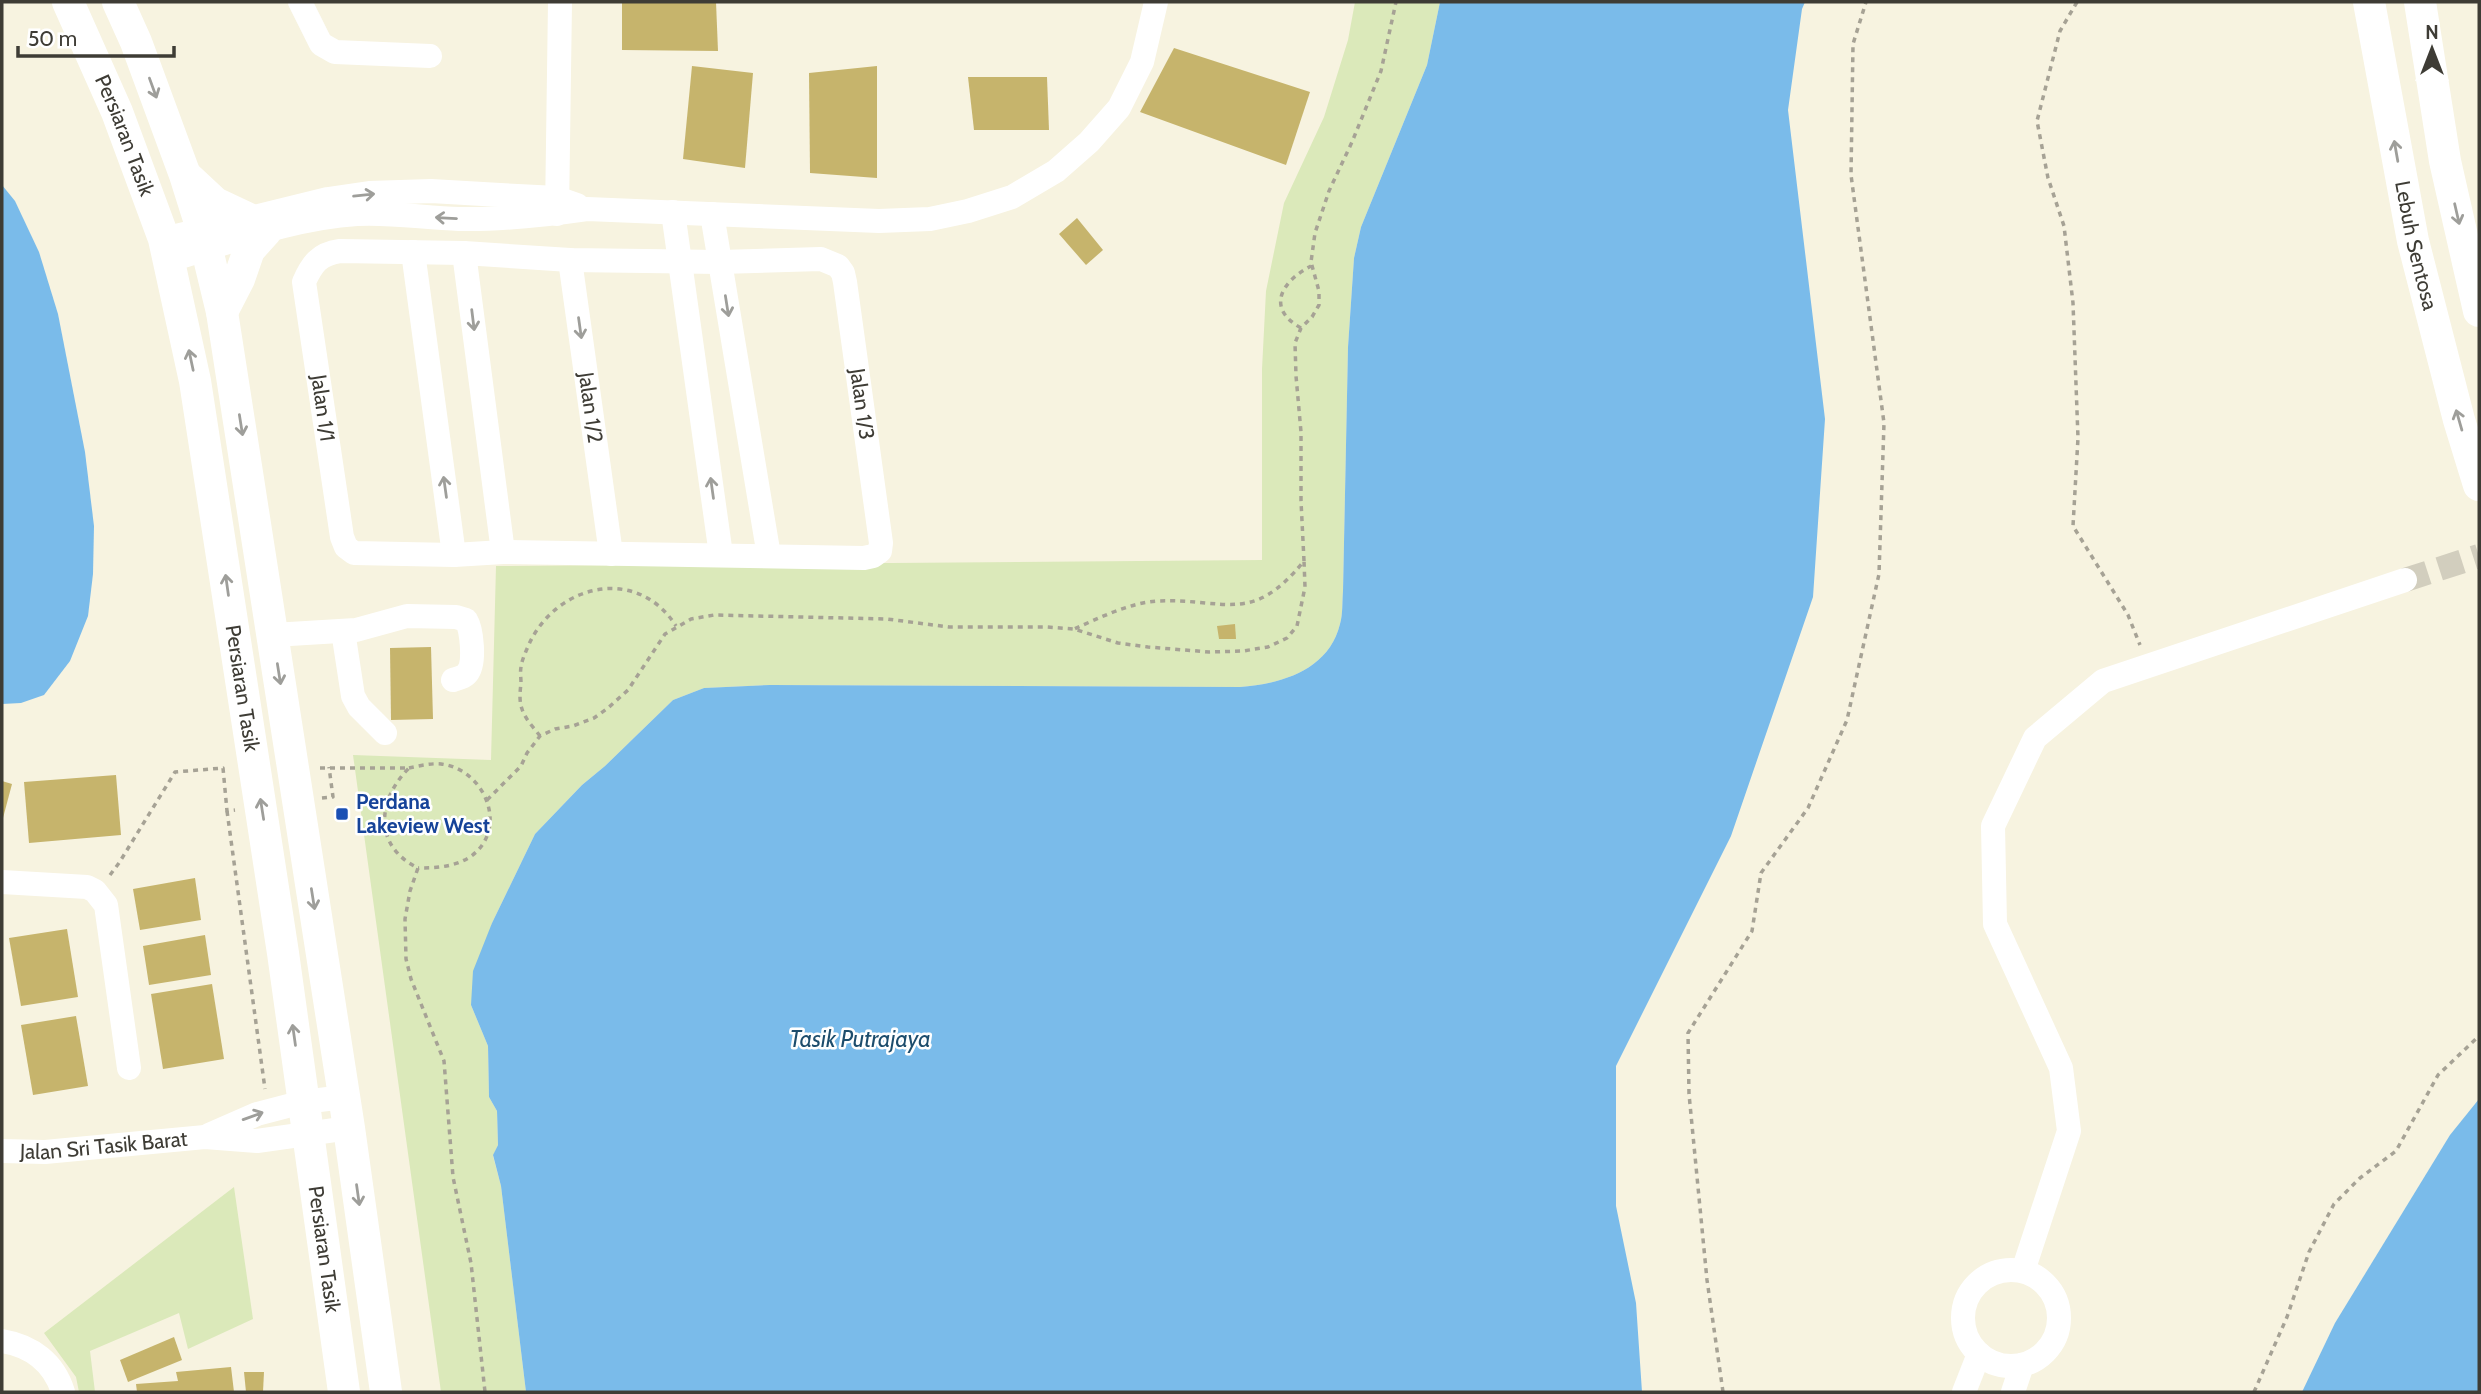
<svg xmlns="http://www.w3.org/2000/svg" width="2481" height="1394" viewBox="0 0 2481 1394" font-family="Cabin,sans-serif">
  <rect width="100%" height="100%" fill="#f7f3e0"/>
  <g fill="#dbe9ba">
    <path d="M1355,2H1440L1427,65L1361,227L1354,258L1348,347L1343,591C1342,602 1343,614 1340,624C1329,670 1281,684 1240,687L770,685L704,688L673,700L605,766L582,785L535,834L492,923L471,1005L488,1046L489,1097L497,1111L498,1145L493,1156L501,1186L526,1392H441L353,755L491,760L496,566L1262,560V369L1266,291L1284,203L1324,117L1348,40Z"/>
    <path d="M234,1187L253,1319L188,1349L179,1313L90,1351L95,1392H79L76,1377L44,1333Z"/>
  </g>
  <g fill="#7abbea">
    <path d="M1440,2H1805L1802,9L1788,110L1825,419L1813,597L1731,836L1616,1066V1206L1636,1303L1642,1392H526L501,1186L493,1155L498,1145L497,1111L489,1097L488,1046L471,1005L473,971L492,923L535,834L582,785L605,766L673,700L704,688L770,685L1240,687C1281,684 1329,670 1340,624C1343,614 1342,602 1343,591L1348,347L1354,258L1361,227L1427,65Z"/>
    <path d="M2,185L15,201L39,252L58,314L85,452L94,526L93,574L88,616L70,661L44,695L21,703L2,704Z"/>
    <path d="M2479,1099V1392H2302L2335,1323L2450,1135Z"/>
  </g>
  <g fill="#c6b46c">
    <path d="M622,2H716L718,51L622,50Z"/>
    <path d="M1174,48L1310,92L1286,165L1140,112Z"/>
    <path d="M692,66L753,73L745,168L683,159Z"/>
    <path d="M877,66V178L810,173L809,73Z"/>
    <path d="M968,77H1047L1049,130H974Z"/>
    <path d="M1077,218L1103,250L1086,265L1059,234Z"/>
    <path d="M1235,624L1236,639H1219L1217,626Z"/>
    <path d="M431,647L433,719L391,720L390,648Z"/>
    <path d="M116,775L121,835L29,843L24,782Z"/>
    <path d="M2,781L12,784L3,818H2Z"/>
    <path d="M195,878L201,920L140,930L133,889Z"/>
    <path d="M67,929L78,997L21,1006L9,938Z"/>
    <path d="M205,935L211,975L149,985L143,946Z"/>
    <path d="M212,984L224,1059L163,1069L151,994Z"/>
    <path d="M76,1016L88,1086L33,1095L21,1025Z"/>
    <path d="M174,1337L182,1360L128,1382L120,1360Z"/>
    <path d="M231,1367L234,1392H137L136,1384L178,1381L176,1372Z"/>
    <path d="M244,1372H264L263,1392H246Z"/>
  </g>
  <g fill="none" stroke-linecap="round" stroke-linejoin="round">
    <path stroke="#d2cebe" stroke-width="24" stroke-dasharray="24 12" stroke-linecap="butt" d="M2405,580L2479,556"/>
    <g stroke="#a6a295" stroke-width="3.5" stroke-dasharray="5 5" stroke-linecap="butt">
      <path d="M2077,2L2060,31L2037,121L2048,178L2064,226L2073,303L2078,438L2073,526L2128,615L2140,645"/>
      <path d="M1301,328C1265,308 1282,281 1311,266"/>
      <path d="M1304,561L1301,501V432L1296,376L1295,343L1301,328L1312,317L1319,305V291L1311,262L1315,233L1329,191L1352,142L1381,71L1396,2"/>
      <path d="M540,736C534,728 525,719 522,709C519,701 520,692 521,683C521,678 520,672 521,667C522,659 527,649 530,642C559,583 638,566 676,626"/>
      <path d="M320,768H409C377,800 373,846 418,868L410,891L405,919L406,959L411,979L444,1061L453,1177L471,1263L485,1392"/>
      <path d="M409,768C419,766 430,763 441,764C485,769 510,829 470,857C454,867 436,868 418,868"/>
      <path d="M322,798L333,797L329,767"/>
      <path d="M487,800L521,766L527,753L540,736L555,729L573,726L594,718L608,708L628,690L665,634L691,619L714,615L887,619L949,627H1047L1074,629L1118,643L1148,647L1209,652L1243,651L1268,647L1287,638L1297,626L1305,587L1304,561C1251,626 1227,598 1157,601C1129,603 1099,618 1074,629"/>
      <path d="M227,811L265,1089"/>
      <path d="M110,875L119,863L175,772L223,768L227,811L235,810"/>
      <path d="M1723,1392L1707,1280L1689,1094L1688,1033L1752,931L1761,873L1808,808L1847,720L1879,574L1884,423L1851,175L1853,44L1866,2"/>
      <path d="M2254,1392L2287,1317L2309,1252L2334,1204L2360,1178L2396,1151L2438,1075L2479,1036"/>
    </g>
    <g stroke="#fff" stroke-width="24">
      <path d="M300,2L321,44L335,52L430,56"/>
      <path d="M673,212L721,555"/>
      <path d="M557,214L560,2"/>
      <path d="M712,214L769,556"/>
      <path d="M164,239L328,199L369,193L431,191L500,195L557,198L577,205"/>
      <path d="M340,251L464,253L570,260L720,262L821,259L838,266L843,273L845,282L881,543L880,551L873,556L864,558L503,552L454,555L354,553L346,547L342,537L304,282C312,264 319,254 340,251Z"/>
      <path d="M413,252L454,555"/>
      <path d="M464,253L503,552"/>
      <path d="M170,260C231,242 293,218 357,214C391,212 425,218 459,219C501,220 545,215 587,209L879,221L930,219L968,211L1012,197L1056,171L1089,142L1119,108L1142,62L1156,2"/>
      <path id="s1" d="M570,260L611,554"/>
      <path d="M343,631L353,696L359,707L385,733"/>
      <path d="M273,635L356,630L407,616L456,617L466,620C472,630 475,662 468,672C465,677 459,678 453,680"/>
      <path d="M2,882L87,887L95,891L106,905L129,1068"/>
      <path d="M209,1135L257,1114L303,1102L344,1097"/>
      <path id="s2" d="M2,1151L45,1152L205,1137L257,1141L349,1128"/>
      <circle cx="2011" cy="1318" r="48"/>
      <path d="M2023,1271L2069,1131L2061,1068L1995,924L1993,826L2035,738L2103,681L2405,580"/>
      <path d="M2,1341C32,1346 54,1363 63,1392"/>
      <path d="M1964,1392L1979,1354"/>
      <path d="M2013,1392L2022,1365"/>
    </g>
    <g stroke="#fff" stroke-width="32">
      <path id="s3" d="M68,2L117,112L164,239L195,381L283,953L344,1392"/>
      <path d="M118,2L136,42L185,175L202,229L222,312L349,1128L386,1392"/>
      <path id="s4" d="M2369,2L2413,241L2459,420L2479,485"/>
      <path d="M2420,2L2445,161L2479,311"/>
      <path d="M186,176L215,203L249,219"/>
      <path d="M222,312L239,279L249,250L266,231"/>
    </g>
  </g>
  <defs><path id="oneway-shaft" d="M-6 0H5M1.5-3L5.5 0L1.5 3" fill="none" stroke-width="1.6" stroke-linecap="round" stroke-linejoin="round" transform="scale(1.75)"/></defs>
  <g stroke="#9e9e9a">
    <use href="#oneway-shaft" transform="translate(153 88) rotate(70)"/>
    <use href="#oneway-shaft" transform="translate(2396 151) rotate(-100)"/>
    <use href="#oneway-shaft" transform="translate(364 195) rotate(-6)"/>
    <use href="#oneway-shaft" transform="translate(2457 214) rotate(77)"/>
    <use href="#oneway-shaft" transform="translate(446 218) rotate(-177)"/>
    <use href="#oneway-shaft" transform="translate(727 306) rotate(81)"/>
    <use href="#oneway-shaft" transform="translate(473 320) rotate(83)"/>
    <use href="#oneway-shaft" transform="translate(580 328) rotate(82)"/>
    <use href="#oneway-shaft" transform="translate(191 360) rotate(-102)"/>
    <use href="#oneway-shaft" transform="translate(2459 420) rotate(-106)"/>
    <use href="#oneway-shaft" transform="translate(241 425) rotate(81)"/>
    <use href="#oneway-shaft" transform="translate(445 487) rotate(-98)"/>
    <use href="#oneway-shaft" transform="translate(712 488) rotate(-98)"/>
    <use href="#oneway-shaft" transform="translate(227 585) rotate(-98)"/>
    <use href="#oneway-shaft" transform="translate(279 674) rotate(81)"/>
    <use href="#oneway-shaft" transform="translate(262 809) rotate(-99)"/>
    <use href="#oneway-shaft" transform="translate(313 899) rotate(81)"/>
    <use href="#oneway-shaft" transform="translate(294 1035) rotate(-98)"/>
    <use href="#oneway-shaft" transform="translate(253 1116) rotate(-20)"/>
    <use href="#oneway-shaft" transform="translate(358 1195) rotate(82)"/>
  </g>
  <rect fill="#1a4fb4" stroke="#fff" stroke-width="2.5" x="335" y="807" width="14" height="14" rx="3.5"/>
  <g text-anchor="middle" stroke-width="5" stroke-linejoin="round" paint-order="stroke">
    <g font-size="21" fill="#3e3c35" stroke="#fff">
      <text dy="7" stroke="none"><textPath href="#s3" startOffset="145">Persiaran Tasik</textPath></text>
      <text dy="7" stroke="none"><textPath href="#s4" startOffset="248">Lebuh Sentosa</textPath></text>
      <text transform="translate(862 404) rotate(82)" y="7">Jalan 1/3</text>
      <text dy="7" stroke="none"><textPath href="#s1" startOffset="149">Jalan 1/2</textPath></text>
      <text transform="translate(323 408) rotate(82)" y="7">Jalan 1/1</text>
      <text dy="7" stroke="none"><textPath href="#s3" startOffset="712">Persiaran Tasik</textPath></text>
      <text dy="7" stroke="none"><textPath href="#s2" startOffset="102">Jalan Sri Tasik Barat</textPath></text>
      <text dy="7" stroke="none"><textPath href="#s3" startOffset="1279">Persiaran Tasik</textPath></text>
    </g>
    <g font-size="21" font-weight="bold" fill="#164399" stroke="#fff" text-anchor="start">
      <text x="356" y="809">Perdana<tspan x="356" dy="24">Lakeview West</tspan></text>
    </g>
    <g font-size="23" font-style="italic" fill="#1d4d6d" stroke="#fff">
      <text x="860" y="1047">Tasik Putrajaya</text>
    </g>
  </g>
  <rect width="2481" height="1394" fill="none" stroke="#3e3c35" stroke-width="7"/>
  <g transform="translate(2432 49)" stroke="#ffffff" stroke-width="5" paint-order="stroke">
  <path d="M0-5L12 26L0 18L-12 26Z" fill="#3e3c35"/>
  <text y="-10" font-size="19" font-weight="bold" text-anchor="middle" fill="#3e3c35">N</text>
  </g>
  <path d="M18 46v10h156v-10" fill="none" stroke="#3e3c35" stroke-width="3.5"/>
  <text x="28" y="46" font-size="21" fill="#3e3c35" stroke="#ffffff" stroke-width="5" paint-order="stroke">50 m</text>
</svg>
